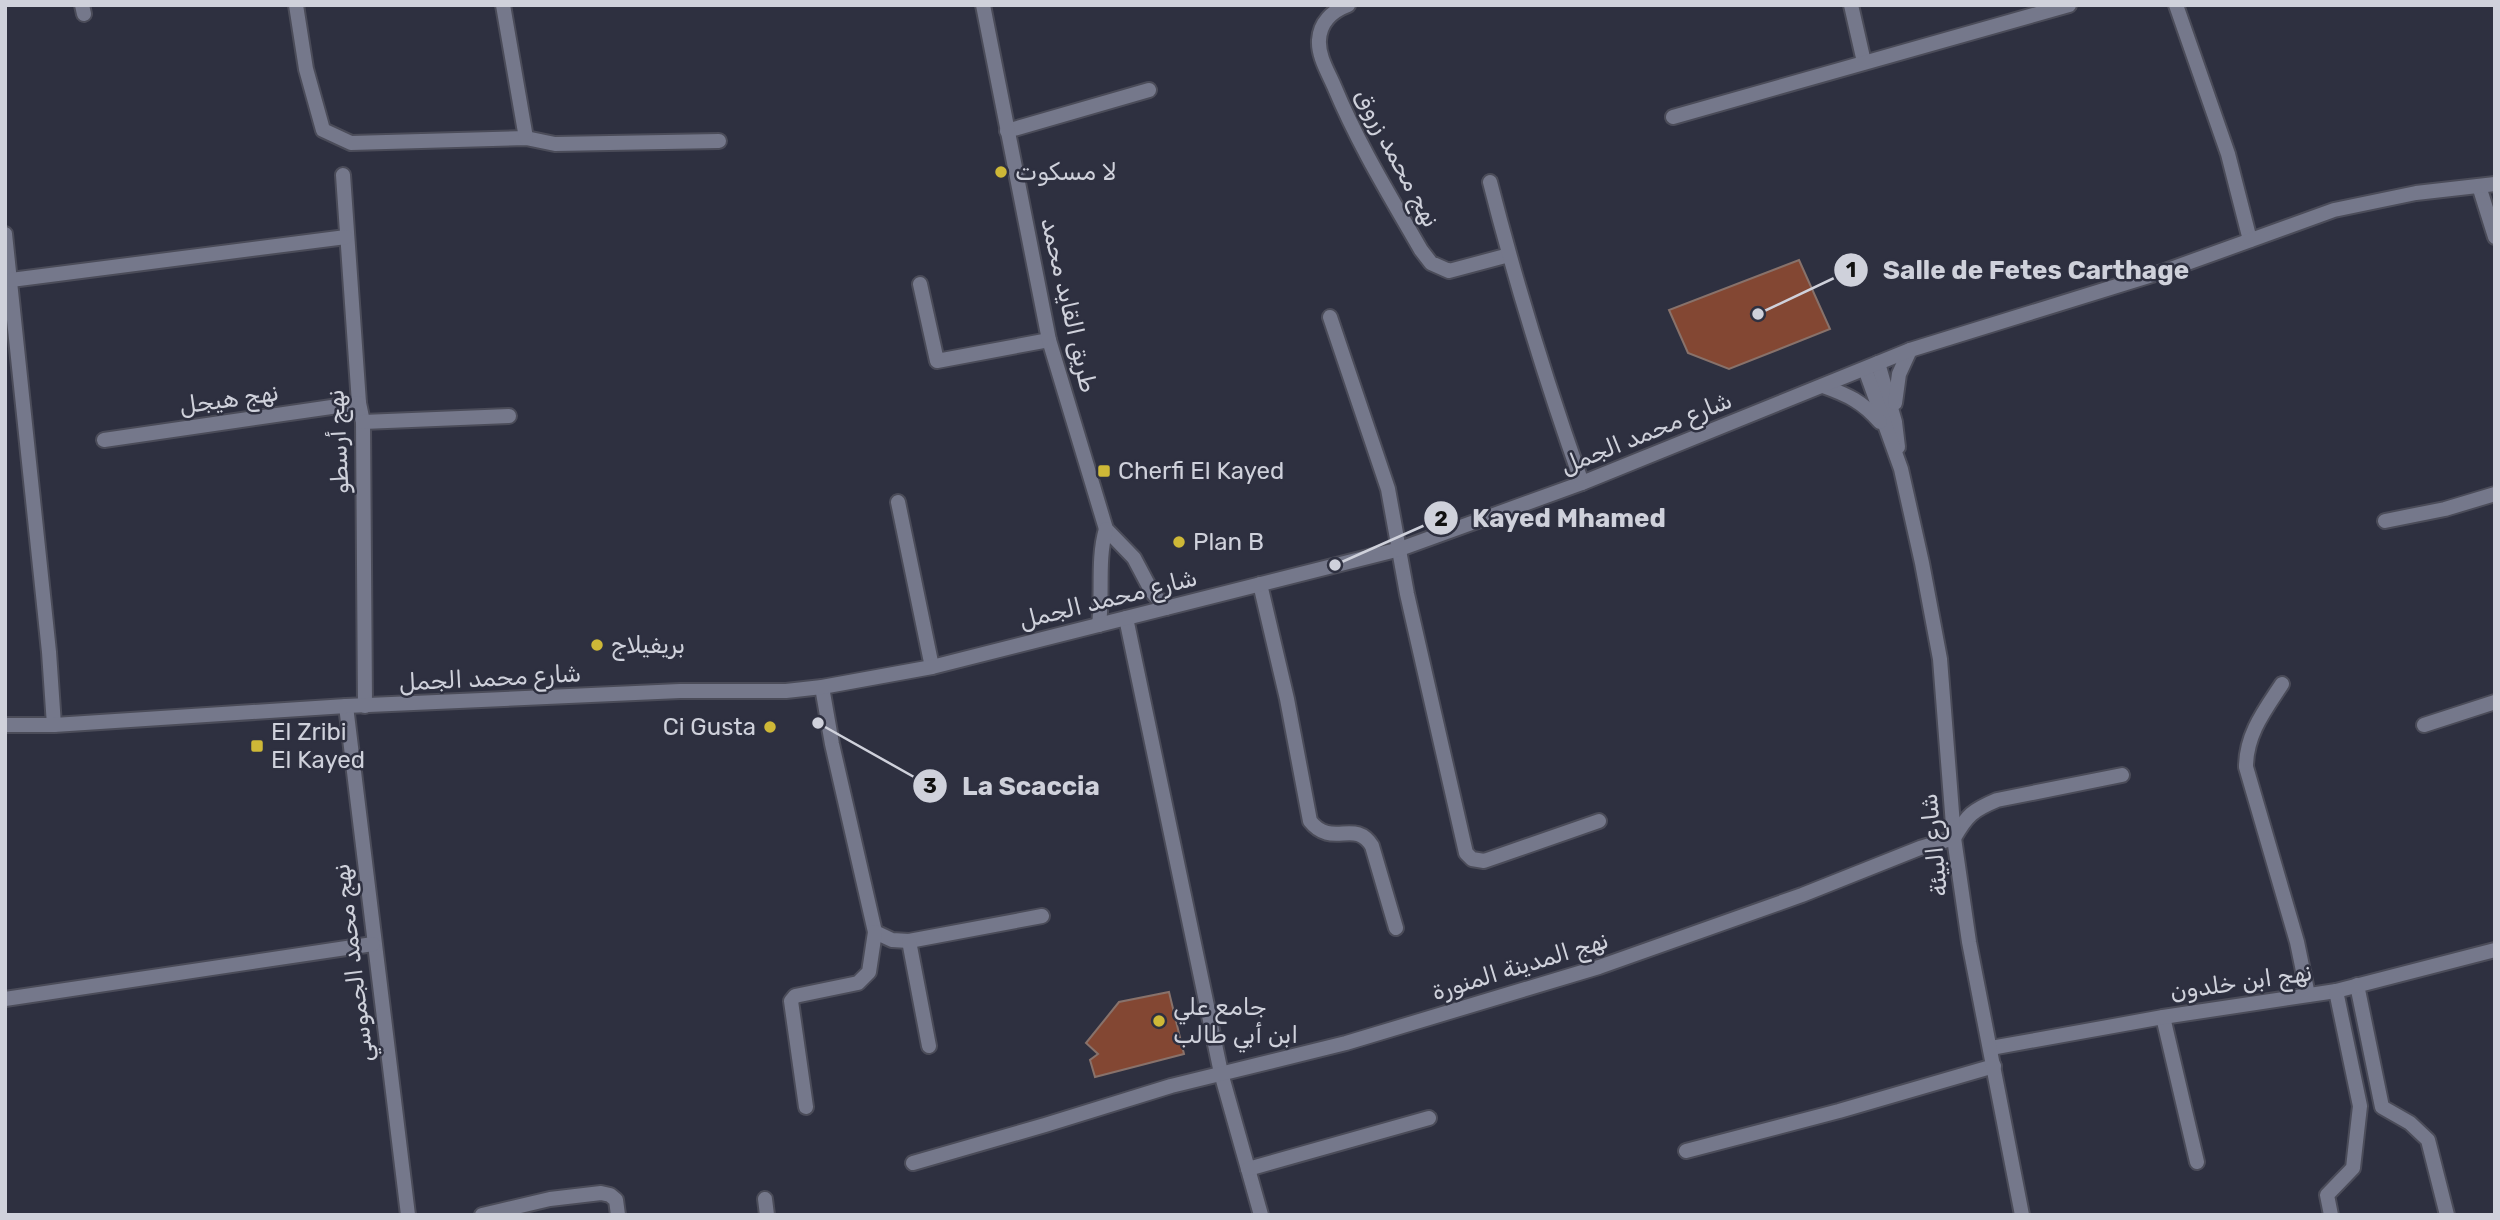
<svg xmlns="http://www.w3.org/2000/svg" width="2500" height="1220" viewBox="0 0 2500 1220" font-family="Rubik,Vazirmatn,sans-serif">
  <rect width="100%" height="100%" fill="#2e3040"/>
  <g fill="#834733" stroke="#88726b" stroke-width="2">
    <path d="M1799,260L1830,329L1729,369L1688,353L1669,310Z"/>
    <path d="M1169,992L1184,1054L1095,1077L1090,1060L1098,1054L1086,1043L1119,1002Z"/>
  </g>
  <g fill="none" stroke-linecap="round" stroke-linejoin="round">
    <g stroke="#4b4c59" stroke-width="18">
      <g id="minor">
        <path d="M82,5L84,14"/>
        <path d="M296,5L306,69L323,130L351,143L526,138L555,144L719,141"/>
        <path d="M503,5L526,138"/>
        <path d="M1348,5C1332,11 1320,23 1319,40C1318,56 1328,72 1334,86C1358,144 1390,196 1421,250L1431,263L1449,271L1509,255"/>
        <path d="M1851,5L1864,62"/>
        <path d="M2176,5L2228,154L2250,240"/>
        <path d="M1673,117L2069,5"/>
        <path d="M1007,131L1149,90"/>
        <path d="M343,175L359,403L363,422L365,706"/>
        <path d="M1490,182C1516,284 1547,384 1582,483"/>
        <path d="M2479,186L2495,237"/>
        <path d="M5,234L49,652L54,725"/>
        <path d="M11,280L346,237"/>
        <path d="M920,284L937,361L1049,340"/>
        <path d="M1330,317L1388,489L1407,594L1466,853L1472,859L1484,861L1599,821"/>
        <path d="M363,422L509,416"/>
        <path d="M104,440L359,403"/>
        <path d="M898,502L932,667"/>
        <path d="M2385,521L2445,509L2495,494"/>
        <path d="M1260,584L1287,699L1310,821C1332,849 1355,818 1372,846L1396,928"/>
        <path d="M1126,618L1221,1073L1261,1215"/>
        <path d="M2282,684C2265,710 2246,734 2246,767L2297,942L2308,995"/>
        <path d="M822,687L832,744L875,932L892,940L909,941L1042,916"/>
        <path d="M346,706L408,1215"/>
        <path d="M2424,725L2495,702"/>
        <path d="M909,941L929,1046"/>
        <path d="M2357,985L2382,1107L2410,1123L2428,1140L2447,1215"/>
        <path d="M5,999L373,944"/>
        <path d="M2163,1017L2197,1162"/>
        <path d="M1991,1048L2163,1017L2336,991L2495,950"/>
        <path d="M806,1107L791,1001L795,996L858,983L869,972L875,932"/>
        <path d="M1686,1151L1839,1111L1994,1066"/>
        <path d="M913,1163L1045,1125L1171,1086L1346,1043L1599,967L1802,895L1920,848L1954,838C1967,815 1973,810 1997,800L2122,775"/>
        <path d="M1248,1169L1429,1118"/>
        <path d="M765,1199L767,1215"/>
        <path d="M482,1215L550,1199L601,1193L610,1195L616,1200L618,1215"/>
        <path d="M2331,1215L2327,1195L2353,1168L2360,1106L2336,991"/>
      </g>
    </g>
    <g stroke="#4b4c59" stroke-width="18">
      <g id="tertiary">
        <path d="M983,5L1049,340L1106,529L1134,558L1152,592L1166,608"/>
        <path d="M1878,363L1895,422L1898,447"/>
        <path d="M1865,369L1901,469L1922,563L1940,659L1954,838L1969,942L2022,1215"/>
        <path d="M1823,386C1848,395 1863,402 1880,422"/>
        <path d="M1895,403L1899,374L1910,350"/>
        <path d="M1099,625C1103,593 1097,560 1106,529"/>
        <path d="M5,725H54L346,706L680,691H786L822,687L932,667L1400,549L1582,483L1910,350L2165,271L2334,210L2416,193L2495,184"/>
      </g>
    </g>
    <use href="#minor" stroke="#75788b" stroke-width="14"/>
    <use href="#tertiary" stroke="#75788b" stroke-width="14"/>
  </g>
  <g fill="#ceb837" stroke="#2e3040" stroke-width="2.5">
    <circle cx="1001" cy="172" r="7"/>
    <rect x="1097" y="464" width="14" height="14" rx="3.5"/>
    <circle cx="1179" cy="542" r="7"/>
    <circle cx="597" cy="645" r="7"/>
    <circle cx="770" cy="727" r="7"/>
    <rect x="250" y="739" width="14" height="14" rx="3.5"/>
    <circle cx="1159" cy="1021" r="7"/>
  </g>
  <g text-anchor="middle" stroke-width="5" stroke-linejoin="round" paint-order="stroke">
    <g font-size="24" fill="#cfd1db" stroke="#2e3040">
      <text transform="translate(1397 158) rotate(62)" y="8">نهج محمد زروق</text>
      <text transform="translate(1069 305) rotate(77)" y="8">طريق القايد محمد</text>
      <text transform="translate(229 399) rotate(-8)" y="8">نهج هيجل</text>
      <text transform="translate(1646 433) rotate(-22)" y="8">شارع محمد الجمل</text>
      <text transform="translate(338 442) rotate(-93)" y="8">نهج أرسطو</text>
      <text transform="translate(1108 599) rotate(-14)" y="8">شارع محمد الجمل</text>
      <text transform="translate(490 678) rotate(-3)" y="8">شارع محمد الجمل</text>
      <text transform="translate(1934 845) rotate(-96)" y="8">شارع البيئة</text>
      <text transform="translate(353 963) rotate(-97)" y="8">نهج محمد الجموسي</text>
      <text transform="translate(1520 966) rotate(-17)" y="8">نهج المدينة المنورة</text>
      <text transform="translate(2241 982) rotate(-8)" y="8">نهج ابن خلدون</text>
    </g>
    <g font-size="24" fill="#cfd1db" stroke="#2e3040" text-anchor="start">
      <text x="1015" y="180">لا مسكوت</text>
      <text x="1118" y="479">Cherfi El Kayed</text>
      <text x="1193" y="550">Plan B</text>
      <text x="611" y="653">بريفيلاج</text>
      <text x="756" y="735" text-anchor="end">Ci Gusta</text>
      <text x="271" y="740">El Zribi<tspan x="271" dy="28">El Kayed</tspan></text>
      <text x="1173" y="1015">جامع علي<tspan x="1173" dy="28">ابن أبي طالب</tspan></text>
    </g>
  </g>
  <path fill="none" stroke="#cfd1db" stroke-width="2.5" d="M1758 314L1851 270M1335 565L1441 518M818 723L930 786"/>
  <g fill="#cfd1db" stroke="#2e3040" stroke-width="2.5">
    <circle cx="1758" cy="314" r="7"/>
    <circle cx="1335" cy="565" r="7"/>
    <circle cx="818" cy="723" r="7"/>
    <circle cx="1851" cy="270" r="18"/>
    <circle cx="1441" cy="518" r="18"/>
    <circle cx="930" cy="786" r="18"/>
  </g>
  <g font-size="21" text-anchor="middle" font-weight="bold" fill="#111">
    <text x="1851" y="277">1</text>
    <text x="1441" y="526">2</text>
    <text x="930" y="793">3</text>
  </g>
  <g font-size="26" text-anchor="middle" font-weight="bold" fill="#cfd1db" stroke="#2e3040" stroke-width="5" stroke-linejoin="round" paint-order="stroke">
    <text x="2036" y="279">Salle de Fetes Carthage</text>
    <text x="1569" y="527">Kayed Mhamed</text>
    <text x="1031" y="795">La Scaccia</text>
  </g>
  <rect width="2500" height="1220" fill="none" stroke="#cfd1db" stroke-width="14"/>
</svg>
